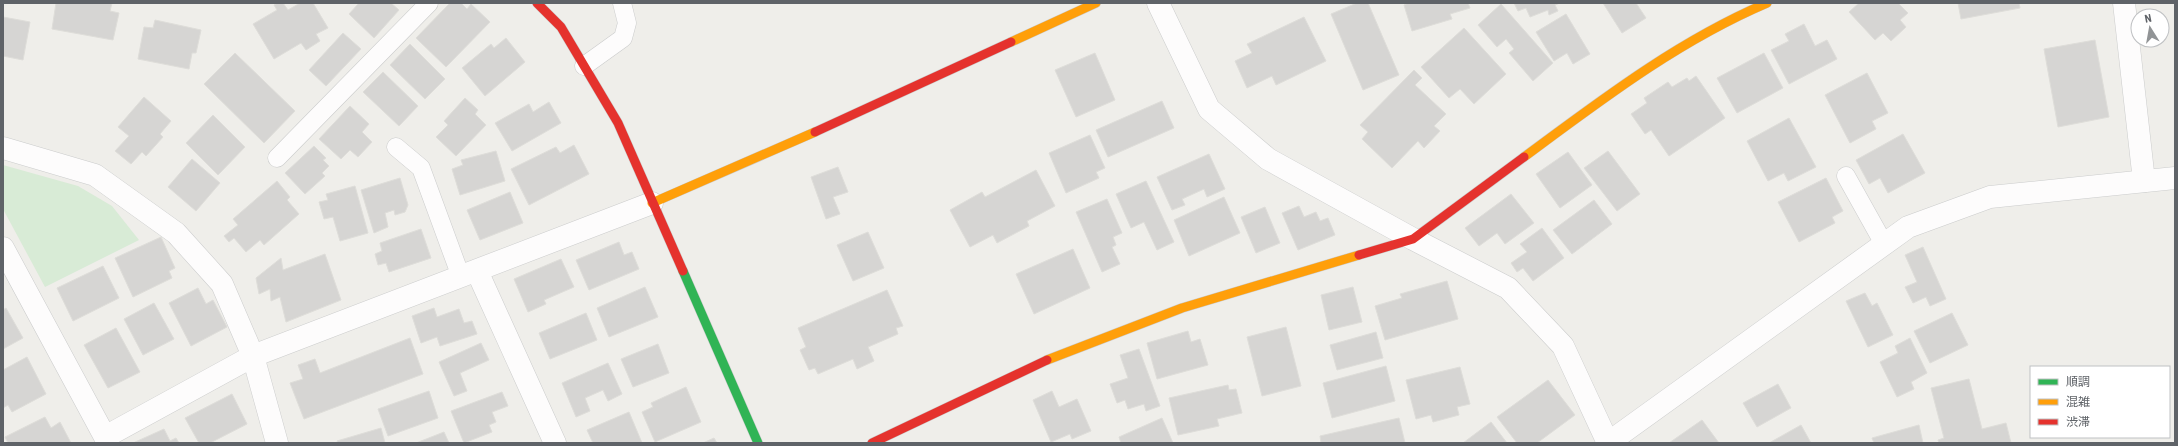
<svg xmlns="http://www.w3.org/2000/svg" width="2178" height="446" viewBox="0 0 2178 446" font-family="'Roboto Condensed','Noto Sans JP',sans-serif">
  <rect width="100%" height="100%" fill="#efeeea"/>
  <path fill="#d8ebd6" d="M3,165L78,186L112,206L139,240L45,287L3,209Z"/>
  <g fill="#d6d5d3" stroke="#deddd9">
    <path d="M56,3H112L110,11L119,13L113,40L52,29Z"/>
    <path d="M277,3H283L288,10L300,3H313L328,28L316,34L320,41L306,50L301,43L274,59L253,24L277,10L274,5Z"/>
    <path d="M359,3H391L399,10L374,38L349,14Z"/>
    <path d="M450,3H461L467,9L471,4L490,22L446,67L416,38Z"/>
    <path d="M1357,3H1368L1399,75L1363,90L1331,14Z"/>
    <path d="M1408,3H1468L1470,8L1450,14L1452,19L1412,31L1404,5Z"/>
    <path d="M1514,3H1560L1555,5L1558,11L1549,15L1548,10L1530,17L1526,8L1518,11Z"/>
    <path d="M1603,3H1636L1646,18L1622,33Z"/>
    <path d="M1859,3H1898L1908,13L1900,20L1906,27L1891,41L1883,33L1875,40L1849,12Z"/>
    <path d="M1958,3H2019L2020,8L1961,19Z"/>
    <path d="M1501,4L1553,63L1533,81L1509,53L1514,49L1506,39L1497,47L1478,25Z"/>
    <path d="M1566,14L1590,54L1573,64L1567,53L1554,61L1536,32Z"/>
    <path d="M3,17L30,22L23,60L3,56Z"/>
    <path d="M1304,17L1326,61L1276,85L1272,76L1247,88L1235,61L1252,53L1247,44Z"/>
    <path d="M155,20L201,30L196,53H192L189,69L138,59L144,27L153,28Z"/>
    <path d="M1804,24L1815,46L1827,40L1837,59L1789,84L1771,50L1789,41L1785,34Z"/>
    <path d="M1464,28L1506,74L1474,104L1460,89L1449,98L1421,67Z"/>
    <path d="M343,33L361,49L326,86L309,70Z"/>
    <path d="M506,38L525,62L485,96L462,68L491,44L494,48Z"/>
    <path d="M2095,40L2109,117L2058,127L2044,49Z"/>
    <path d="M410,44L445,79L425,99L390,65Z"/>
    <path d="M235,53L295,111L264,143L204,84Z"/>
    <path d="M1095,53L1115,100L1076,117L1055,70Z"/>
    <path d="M1764,53L1783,88L1737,113L1717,78Z"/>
    <path d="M1414,70L1422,78L1415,85L1446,114L1434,126L1440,131L1424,148L1418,141L1392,168L1362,139L1368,132L1360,125Z"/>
    <path d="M383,72L418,106L399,126L363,92Z"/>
    <path d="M1867,73L1888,113L1872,121L1876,129L1850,143L1825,95Z"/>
    <path d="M1696,76L1725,118L1669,156L1651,130L1645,134L1631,114L1647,103L1644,98L1668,82L1672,87L1687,78L1689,81Z"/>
    <path d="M144,97L171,121L160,134L163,137L146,156L142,152L131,164L115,151L129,136L118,127Z"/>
    <path d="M465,98L478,110L475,114L486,125L456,156L436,137L448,125L444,121Z"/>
    <path d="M1162,101L1174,128L1108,157L1096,130Z"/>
    <path d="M549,102L561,123L512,151L495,123L529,104L533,112Z"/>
    <path d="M350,106L369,124L362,132L372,142L358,157L350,150L341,159L319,139Z"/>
    <path d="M213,115L245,147L218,175L186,143Z"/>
    <path d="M1789,118L1816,167L1788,181L1784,173L1768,181L1747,141Z"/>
    <path d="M1903,134L1925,173L1888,193L1880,178L1869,184L1856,160Z"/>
    <path d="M1090,135L1105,168L1096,172L1099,178L1066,193L1049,153Z"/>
    <path d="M574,145L589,174L529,205L511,169L556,147L560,153Z"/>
    <path d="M314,146L326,158L323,160L329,166L322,173L325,176L305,194L285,173Z"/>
    <path d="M496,151L505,181L460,195L452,169L463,165L461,160Z"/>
    <path d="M1608,151L1640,194L1617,211L1584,168Z"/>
    <path d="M1568,152L1592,185L1560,208L1536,174Z"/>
    <path d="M1209,154L1225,189L1207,197L1204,189L1182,199L1185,205L1172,210L1157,177Z"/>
    <path d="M192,159L220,183L196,211L168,187Z"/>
    <path d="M838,167L848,192L833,197L840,214L826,219L811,177Z"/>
    <path d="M1036,170L1055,206L1027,221L1029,226L997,243L993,235L970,247L950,210L982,192L985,197Z"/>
    <path d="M400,178L408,205L405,212L395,215L394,210L385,213L388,227L374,233L361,190Z"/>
    <path d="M1826,178L1843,211L1832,217L1835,223L1799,242L1778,202Z"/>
    <path d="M277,181L290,197L287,200L299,214L264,245L260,240L246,252L234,238L229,242L224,236L238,225L233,219Z"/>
    <path d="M1146,181L1174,242L1157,250L1144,222L1131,228L1116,194Z"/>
    <path d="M355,186L368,233L340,241L333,217L324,219L319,202L328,200L326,194Z"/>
    <path d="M510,192L523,223L480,240L467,210Z"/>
    <path d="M1511,194L1534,223L1505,244L1497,233L1479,246L1465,228Z"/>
    <path d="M1224,197L1240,233L1189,256L1174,220Z"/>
    <path d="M1107,199L1122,233L1113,237L1116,245L1112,247L1120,264L1102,272L1076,212Z"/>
    <path d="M1594,200L1612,224L1572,254L1553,230Z"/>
    <path d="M1299,206L1304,217L1316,212L1320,221L1328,218L1335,235L1298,250L1282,213Z"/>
    <path d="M1265,207L1280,243L1256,253L1241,217Z"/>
    <path d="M1542,228L1564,258L1533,281L1523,268L1517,272L1511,263L1527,252L1520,244Z"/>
    <path d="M421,229L431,258L389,272L386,263L378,265L375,254L382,251L380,243Z"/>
    <path d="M868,232L884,268L853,281L837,245Z"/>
    <path d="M161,237L175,268L169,271L172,278L133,297L115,258Z"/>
    <path d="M619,242L624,255L632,252L639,269L589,290L576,260Z"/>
    <path d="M1923,247L1946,299L1930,306L1926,297L1913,303L1905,287L1917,282L1905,255Z"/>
    <path d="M1073,249L1090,288L1034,314L1016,274Z"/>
    <path d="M325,254L341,300L286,322L280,297L271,301L270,289L259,294L256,278L281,258L283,270Z"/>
    <path d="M561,259L574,287L544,300L546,304L528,312L514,279Z"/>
    <path d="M103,266L119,298L73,321L57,288Z"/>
    <path d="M1447,281L1458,319L1385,340L1375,306L1402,298L1400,294Z"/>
    <path d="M645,287L658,317L609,337L597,308Z"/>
    <path d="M1353,287L1362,322L1329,330L1321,295Z"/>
    <path d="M198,288L206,304L213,300L227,327L191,346L169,303Z"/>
    <path d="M887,290L903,326L896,328L898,334L868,347L874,361L857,369L853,359L818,374L815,368L809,370L800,350L806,347L798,328Z"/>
    <path d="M1865,293L1872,306L1877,303L1893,335L1868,347L1846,301Z"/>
    <path d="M154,303L174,339L143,355L124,319Z"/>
    <path d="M6,308L23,338L3,349V310Z"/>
    <path d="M434,308L437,317L459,309L464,323L472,321L477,334L440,346L437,337L421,343L412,316Z"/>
    <path d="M586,313L597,340L550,359L539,333Z"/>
    <path d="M1952,313L1968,345L1930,363L1914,331Z"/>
    <path d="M1286,327L1301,386L1262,396L1247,337Z"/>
    <path d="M116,328L140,372L108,388L84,345Z"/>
    <path d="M1188,331L1191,342L1200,339L1208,365L1157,379L1147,343Z"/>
    <path d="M1376,332L1383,358L1337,370L1330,345Z"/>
    <path d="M410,338L423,374L304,419L290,383L303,379L298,365L315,359L320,373Z"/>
    <path d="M1910,338L1927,373L1911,382L1914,389L1897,397L1880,362L1898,353L1895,346Z"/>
    <path d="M481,343L489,360L460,373L467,391L454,396L439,362Z"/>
    <path d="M658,344L669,373L633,387L621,359Z"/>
    <path d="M1139,349L1160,406L1146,411L1144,404L1128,409L1125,400L1117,403L1110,384L1128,378L1120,355Z"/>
    <path d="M27,357L46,394L12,412L8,405L3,408V370Z"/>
    <path d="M608,363L622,394L608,401L603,390L585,398L590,411L576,417L562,383Z"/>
    <path d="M1386,366L1395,401L1332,418L1323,383Z"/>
    <path d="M1460,367L1470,404L1457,407L1459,415L1433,422L1431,415L1416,419L1406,380Z"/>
    <path d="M1969,379L1982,429L2006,423L2011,443H1939L1938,440L1944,438L1931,388Z"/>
    <path d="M1548,380L1575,415L1537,443H1517L1497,417Z"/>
    <path d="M1778,384L1791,408L1757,427L1743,403Z"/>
    <path d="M1228,385L1229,390L1236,389L1242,413L1217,419L1219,426L1178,435L1169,398Z"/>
    <path d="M686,387L701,422L655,442L642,412L653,407L651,403Z"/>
    <path d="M429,391L438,418L388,436L378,409Z"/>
    <path d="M1052,391L1059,407L1077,399L1091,431L1072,439L1070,434L1051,442L1033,400Z"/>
    <path d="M502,392L508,406L492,412L496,422L489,425L492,432L464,443L451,411Z"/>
    <path d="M232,394L247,424L210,443H199L185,418Z"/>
    <path d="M629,412L642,443H593L587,430Z"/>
    <path d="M45,417L51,428L60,422L71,443H8L5,437Z"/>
    <path d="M1162,418L1173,443H1121L1119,437Z"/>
    <path d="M1399,418L1405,443H1321L1320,436Z"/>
    <path d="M1702,420L1719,443H1669Z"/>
    <path d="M1491,422L1507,443H1463Z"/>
    <path d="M1801,425L1811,443H1769Z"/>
    <path d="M1919,425L1923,443H1874L1872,438Z"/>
    <path d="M381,428L385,443H338L337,441Z"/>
    <path d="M164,429L170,441L176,438L179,443H133Z"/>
    <path d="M444,432L449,443H416Z"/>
    <path d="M714,438L717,443H703Z"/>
  </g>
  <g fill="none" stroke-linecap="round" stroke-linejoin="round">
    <g stroke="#cbcccc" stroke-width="19">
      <g id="lane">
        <path d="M584,66L623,38L627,23L622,3"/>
        <path d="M396,147L421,168L461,277"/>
        <path d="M277,158L429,3"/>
        <path d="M1846,176L1884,244"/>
      </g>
    </g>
    <g stroke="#cbcccc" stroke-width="23">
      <g id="street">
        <path d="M1158,3L1209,109L1268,159L1413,239L1508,288L1563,346L1608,443"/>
        <path d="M2124,3L2144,181"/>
        <path d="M3,148L95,175L176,233L222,284L253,356L277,443"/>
        <path d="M3,248L105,437L253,356L652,203"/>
        <path d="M477,271L555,443"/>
        <path d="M1608,443L1908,227L1990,197L2175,178"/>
      </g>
    </g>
    <g stroke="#cacacb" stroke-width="10">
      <path id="fast" d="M683,271L758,443"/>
    </g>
    <g stroke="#cacacb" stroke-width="10">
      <g id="slow">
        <path d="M1011,42L1096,3"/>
        <path d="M1524,157C1601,100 1678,41 1767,3"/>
        <path d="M652,203L815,132"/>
        <path d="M1047,360L1182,308L1359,255"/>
      </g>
    </g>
    <g stroke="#cacacb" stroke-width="10">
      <g id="jam">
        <path d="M537,3L561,27L618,123L683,271"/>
        <path d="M815,132L1011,42"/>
        <path d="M1359,255L1413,239L1524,157"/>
        <path d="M872,443L1047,360"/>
      </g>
    </g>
    <use href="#lane" stroke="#fdfcfc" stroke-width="18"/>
    <use href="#street" stroke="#fdfcfc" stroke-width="22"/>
    <use href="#fast" stroke="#30b455" stroke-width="9"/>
    <use href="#slow" stroke="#ff9f0a" stroke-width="9"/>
    <use href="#jam" stroke="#e5322d" stroke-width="9"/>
  </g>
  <rect width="2178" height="446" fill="none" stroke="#5f6368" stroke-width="8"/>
  <rect x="2030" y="366" width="140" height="72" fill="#ffffff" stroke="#bfc1c3"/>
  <rect x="2038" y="379" width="20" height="6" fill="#30b455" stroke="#bfc1c3"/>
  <text x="2066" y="386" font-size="12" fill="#5f6368">順調</text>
  <rect x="2038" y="399" width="20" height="6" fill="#ff9f0a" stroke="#bfc1c3"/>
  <text x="2066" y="406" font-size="12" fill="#5f6368">混雑</text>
  <rect x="2038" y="419" width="20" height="6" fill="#e5322d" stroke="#bfc1c3"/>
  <text x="2066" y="426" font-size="12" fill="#5f6368">渋滞</text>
  <g transform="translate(2150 28) rotate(349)"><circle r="19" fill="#ffffff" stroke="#bfc1c3"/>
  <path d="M0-3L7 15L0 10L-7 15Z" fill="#919496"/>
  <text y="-6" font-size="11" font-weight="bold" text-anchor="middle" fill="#5f6368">N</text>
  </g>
</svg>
